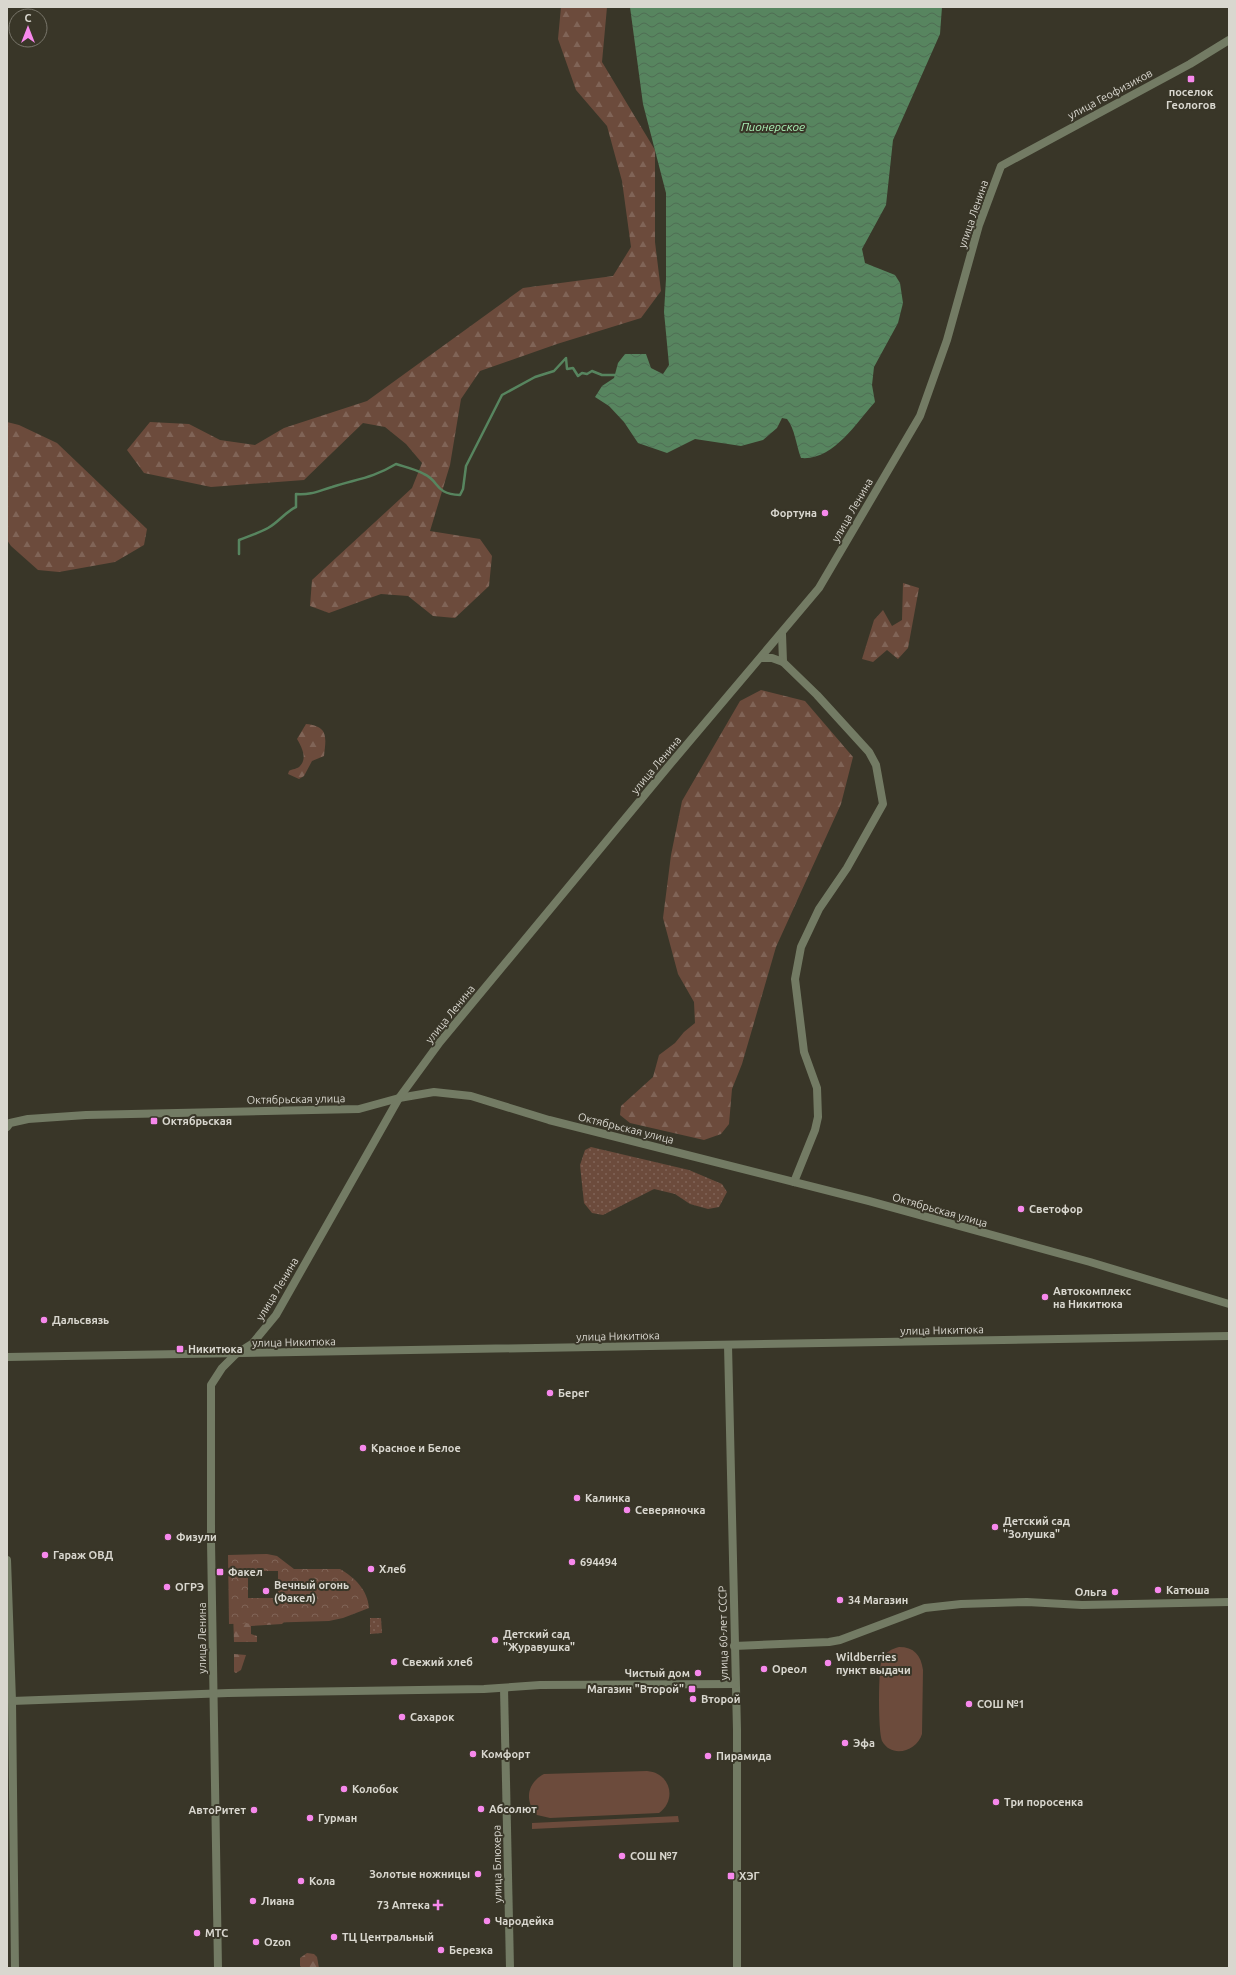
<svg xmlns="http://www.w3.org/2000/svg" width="1236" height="1975" viewBox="0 0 1236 1975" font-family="Ubuntu,sans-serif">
  <defs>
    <pattern id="grass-dots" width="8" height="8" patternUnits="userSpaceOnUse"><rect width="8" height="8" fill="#6c4b3c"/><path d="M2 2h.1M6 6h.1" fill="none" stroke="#806457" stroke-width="1.8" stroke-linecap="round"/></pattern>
    <pattern id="forest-firs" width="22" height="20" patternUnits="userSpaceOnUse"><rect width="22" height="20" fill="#6c4b3c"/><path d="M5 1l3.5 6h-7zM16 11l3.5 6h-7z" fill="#806457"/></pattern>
    <pattern id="park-crowns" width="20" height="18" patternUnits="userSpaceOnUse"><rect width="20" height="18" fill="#6c4b3c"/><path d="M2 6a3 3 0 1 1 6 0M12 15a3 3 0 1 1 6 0" fill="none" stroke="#806457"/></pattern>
    <pattern id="water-waves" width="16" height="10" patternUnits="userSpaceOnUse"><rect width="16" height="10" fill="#57855f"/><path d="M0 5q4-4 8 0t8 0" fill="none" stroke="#4f6d53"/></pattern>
  </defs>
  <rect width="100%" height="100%" fill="#393628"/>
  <g fill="url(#grass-dots)">
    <path d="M591,1147L689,1170L722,1184L727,1192L719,1207L708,1209L690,1204L675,1194L654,1189L603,1215L592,1213L584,1203L580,1165L585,1150Z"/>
    <path d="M370,1618H381L382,1633L370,1634Z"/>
  </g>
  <g fill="url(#forest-firs)">
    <path d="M561,7H607L602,62L655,150V242L661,291L641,318L557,344L480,371L461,399L450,465L430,531L480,539L492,556L489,586L455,618L433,616L408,596L381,594L329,613L310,606L312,580L412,488L422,463L406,444L385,427L363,423L304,480L211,487L144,473L127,450L150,422L189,424L220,440L255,445L284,428L367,401L523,288L613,276L631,247L622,181L607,126L576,90L558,39Z"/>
    <path d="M7,422L19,425L57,443L147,529L144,545L115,562L59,572L38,570L11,546L7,540Z"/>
    <path d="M903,583L919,588L908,648L898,659L887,650L873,662L862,659L874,620L883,610L892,626L902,620Z"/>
    <path d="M761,690L805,701L853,757L841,804L776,947L742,1064L732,1089L729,1124L721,1134L704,1140L630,1123L620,1115L621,1106L653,1077L659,1055L675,1043L684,1032L695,1023L694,1002L678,974L663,918L671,855L682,801L740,701Z"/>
    <path d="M306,724C329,726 326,738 324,756L312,761L304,776L299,779L288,774L289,771C292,769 298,769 300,766C308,758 301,746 297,739Z"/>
    <path d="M233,1611L284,1622L282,1624L251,1626V1634L257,1636V1642H234Z"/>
    <path d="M234,1654L246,1655L241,1670L236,1673L234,1672Z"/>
    <path d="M307,1953L314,1954L317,1957L319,1968H302L300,1966V1958Z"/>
  </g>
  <path fill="url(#park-crowns)" fill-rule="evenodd" d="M267,1554L277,1556L294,1569H340C354,1577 368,1590 369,1608L343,1618L329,1621L229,1624L228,1555ZM248,1571H278V1598H248Z"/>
  <g fill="#6c4b3c">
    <path d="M899,1647C914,1647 921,1655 923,1670L922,1734C917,1751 892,1759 882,1741C878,1733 878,1667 882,1659C885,1652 892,1649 899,1647Z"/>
    <path d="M647,1771C671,1773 677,1800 659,1813L550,1818L537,1815C524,1801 527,1783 544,1774Z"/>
    <path d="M678,1816L679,1822L532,1829V1823Z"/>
  </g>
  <path fill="url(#water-waves)" d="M630,7H942L940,34L893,140L886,205L862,249L865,263L895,275L900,283L903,303L898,323L874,367L872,385L875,402C856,423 833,461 801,458C796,445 795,429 787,419L782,418L777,428L763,440L741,446L695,439L667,453L638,443L624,422L609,406L595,397L602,386L614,378L618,363L625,354H646L651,368L663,374L669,365L664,312L666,279V193L643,104Z"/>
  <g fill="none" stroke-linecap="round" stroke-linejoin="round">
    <path stroke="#57855f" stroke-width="2.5" d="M239,554V540C249,536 259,533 268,528C279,522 285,512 296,507V494C312,495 318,491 332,487C357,479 373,478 396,464C405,467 415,469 424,474C440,481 434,494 460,495L463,489L466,466L502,395L535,377L554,371L566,358L567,369L573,368L578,376L582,373L587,374L592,371L602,375H615"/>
    <g stroke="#737b64" stroke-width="8">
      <path d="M782,634L783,662L817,695L869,752L876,765L883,804L847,868L819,909L801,947L795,979L804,1052L817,1088L818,1117L815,1130L794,1182"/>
      <path d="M761,658H772L783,662"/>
      <path d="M7,1127L10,1123L28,1119L86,1115L359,1109L399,1098L434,1092L471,1096L549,1120L869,1201L1090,1262L1229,1304"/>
      <path d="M728,1345L737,1730V1968"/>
      <path d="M7,1357L1229,1336"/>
      <path d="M7,1560L12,1701L15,1968"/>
      <path d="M734,1646L829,1642L840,1640L925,1608L961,1604L1027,1602L1082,1605L1229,1602"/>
      <path d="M504,1688L510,1968"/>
      <path d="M12,1701L228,1693L484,1689L540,1685L735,1684"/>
      <path d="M218,1968L211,1541V1385L222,1368L236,1354L252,1344L276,1315L399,1098L440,1042L672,762L819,588L920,416L947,340L979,225L1001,166L1190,64L1229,40"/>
    </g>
  </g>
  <g fill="#f788ec" stroke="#393628" stroke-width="1.5">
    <rect x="1187" y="75" width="8" height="8" rx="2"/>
    <circle cx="825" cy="513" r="4"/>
    <rect x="150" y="1117" width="8" height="8" rx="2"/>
    <circle cx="1021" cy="1209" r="4"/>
    <circle cx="1045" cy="1297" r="4"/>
    <circle cx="44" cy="1320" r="4"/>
    <rect x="176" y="1345" width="8" height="8" rx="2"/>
    <circle cx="550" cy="1393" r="4"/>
    <circle cx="363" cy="1448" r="4"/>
    <circle cx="577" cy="1498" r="4"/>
    <circle cx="627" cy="1510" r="4"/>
    <circle cx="995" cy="1527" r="4"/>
    <circle cx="168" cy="1537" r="4"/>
    <circle cx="45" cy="1555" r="4"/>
    <circle cx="572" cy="1562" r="4"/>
    <circle cx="371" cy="1569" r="4"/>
    <rect x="216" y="1568" width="8" height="8" rx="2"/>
    <circle cx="167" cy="1587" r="4"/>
    <circle cx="1158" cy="1590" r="4"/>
    <circle cx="266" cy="1591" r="4"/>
    <circle cx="1115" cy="1592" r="4"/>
    <circle cx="840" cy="1600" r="4"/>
    <circle cx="495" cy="1640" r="4"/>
    <circle cx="394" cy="1662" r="4"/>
    <circle cx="828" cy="1663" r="4"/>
    <circle cx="764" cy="1669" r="4"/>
    <circle cx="698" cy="1673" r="4"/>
    <rect x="688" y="1685" width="8" height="8" rx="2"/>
    <circle cx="693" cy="1699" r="4"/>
    <circle cx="969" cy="1704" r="4"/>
    <circle cx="402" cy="1717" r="4"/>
    <circle cx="845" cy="1743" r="4"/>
    <circle cx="473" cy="1754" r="4"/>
    <circle cx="708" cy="1756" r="4"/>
    <circle cx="344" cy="1789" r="4"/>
    <circle cx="996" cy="1802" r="4"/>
    <circle cx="481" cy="1809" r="4"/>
    <circle cx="254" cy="1810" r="4"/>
    <circle cx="310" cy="1818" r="4"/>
    <circle cx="622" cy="1856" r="4"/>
    <circle cx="478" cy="1874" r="4"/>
    <rect x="727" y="1872" width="8" height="8" rx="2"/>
    <circle cx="301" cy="1881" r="4"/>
    <circle cx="253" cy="1901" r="4"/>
    <path d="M436 1899h4v4h4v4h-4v4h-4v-4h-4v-4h4z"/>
    <circle cx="487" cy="1921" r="4"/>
    <circle cx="197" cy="1933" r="4"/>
    <circle cx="334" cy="1937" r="4"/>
    <circle cx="256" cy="1942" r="4"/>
    <circle cx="441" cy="1950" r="4"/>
  </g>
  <g text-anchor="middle" stroke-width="4" stroke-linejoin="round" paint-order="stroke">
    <g font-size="11" font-weight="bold" fill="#d9d7cf" stroke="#393628" text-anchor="start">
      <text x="1191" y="96" text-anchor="middle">поселок<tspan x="1191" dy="13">Геологов</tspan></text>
      <text x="817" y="517" text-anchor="end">Фортуна</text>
      <text x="162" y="1125">Октябрьская</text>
      <text x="1029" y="1213">Светофор</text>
      <text x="1053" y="1295">Автокомплекс<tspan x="1053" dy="13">на Никитюка</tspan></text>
      <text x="52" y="1324">Дальсвязь</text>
      <text x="188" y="1353">Никитюка</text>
      <text x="558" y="1397">Берег</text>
      <text x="371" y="1452">Красное и Белое</text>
      <text x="585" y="1502">Калинка</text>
      <text x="635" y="1514">Северяночка</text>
      <text x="1003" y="1525">Детский сад<tspan x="1003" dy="13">"Золушка"</tspan></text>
      <text x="176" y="1541">Физули</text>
      <text x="53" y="1559">Гараж ОВД</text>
      <text x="580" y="1566">694494</text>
      <text x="379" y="1573">Хлеб</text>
      <text x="228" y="1576">Факел</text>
      <text x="274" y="1589">Вечный огонь<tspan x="274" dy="13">(Факел)</tspan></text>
      <text x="175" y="1591">ОГРЭ</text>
      <text x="1166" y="1594">Катюша</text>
      <text x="1107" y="1596" text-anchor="end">Ольга</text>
      <text x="848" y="1604">34 Магазин</text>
      <text x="503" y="1638">Детский сад<tspan x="503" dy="13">"Журавушка"</tspan></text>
      <text x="836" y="1661">Wildberries<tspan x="836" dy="13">пункт выдачи</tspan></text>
      <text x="402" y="1666">Свежий хлеб</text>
      <text x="772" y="1673">Ореол</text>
      <text x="690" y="1677" text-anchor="end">Чистый дом</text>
      <text x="684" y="1693" text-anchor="end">Магазин "Второй"</text>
      <text x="701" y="1703">Второй</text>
      <text x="977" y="1708">СОШ №1</text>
      <text x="410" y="1721">Сахарок</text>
      <text x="853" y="1747">Эфа</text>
      <text x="481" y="1758">Комфорт</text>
      <text x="716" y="1760">Пирамида</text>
      <text x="352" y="1793">Колобок</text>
      <text x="1004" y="1806">Три поросенка</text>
      <text x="489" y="1813">Абсолют</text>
      <text x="246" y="1814" text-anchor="end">АвтоРитет</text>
      <text x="318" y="1822">Гурман</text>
      <text x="630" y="1860">СОШ №7</text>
      <text x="470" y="1878" text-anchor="end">Золотые ножницы</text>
      <text x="739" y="1880">ХЭГ</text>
      <text x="309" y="1885">Кола</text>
      <text x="261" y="1905">Лиана</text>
      <text x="430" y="1909" text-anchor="end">73 Аптека</text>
      <text x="495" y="1925">Чародейка</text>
      <text x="205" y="1937">МТС</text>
      <text x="342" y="1941">ТЦ Центральный</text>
      <text x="264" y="1946">Ozon</text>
      <text x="449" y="1954">Березка</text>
    </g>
    <g font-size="11" fill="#d9d7cf" stroke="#393628">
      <text transform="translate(1110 94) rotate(-28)" y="4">улица Геофизиков</text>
      <text transform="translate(973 214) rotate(-71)" y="4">улица Ленина</text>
      <text transform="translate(852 510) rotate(-60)" y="4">улица Ленина</text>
      <text transform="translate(656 765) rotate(-50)" y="4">улица Ленина</text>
      <text transform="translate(450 1014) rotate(-51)" y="4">улица Ленина</text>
      <text transform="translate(296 1099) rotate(-1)" y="4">Октябрьская улица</text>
      <text transform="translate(626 1128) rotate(14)" y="4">Октябрьская улица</text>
      <text transform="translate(940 1210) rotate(16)" y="4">Октябрьская улица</text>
      <text transform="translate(277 1289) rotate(-59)" y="4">улица Ленина</text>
      <text transform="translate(942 1330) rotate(-1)" y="4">улица Никитюка</text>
      <text transform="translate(618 1336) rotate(-1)" y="4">улица Никитюка</text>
      <text transform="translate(294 1342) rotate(-1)" y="4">улица Никитюка</text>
      <text transform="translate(723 1633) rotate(-91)" y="4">улица 60-лет СССР</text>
      <text transform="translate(202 1638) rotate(-90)" y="4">улица Ленина</text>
      <text transform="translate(497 1864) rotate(-91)" y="4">улица Блюхера</text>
    </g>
    <g font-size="12" font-style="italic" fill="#a8efb4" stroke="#393628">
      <text x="773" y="131">Пионерское</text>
    </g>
  </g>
  <rect width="1236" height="1975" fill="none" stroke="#d9d7cf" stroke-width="16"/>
  <g transform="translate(28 28)"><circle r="19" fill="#393628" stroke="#79766b"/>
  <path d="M0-3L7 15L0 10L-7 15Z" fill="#f788ec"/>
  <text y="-6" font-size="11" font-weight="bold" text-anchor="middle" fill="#d9d7cf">С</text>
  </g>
</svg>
